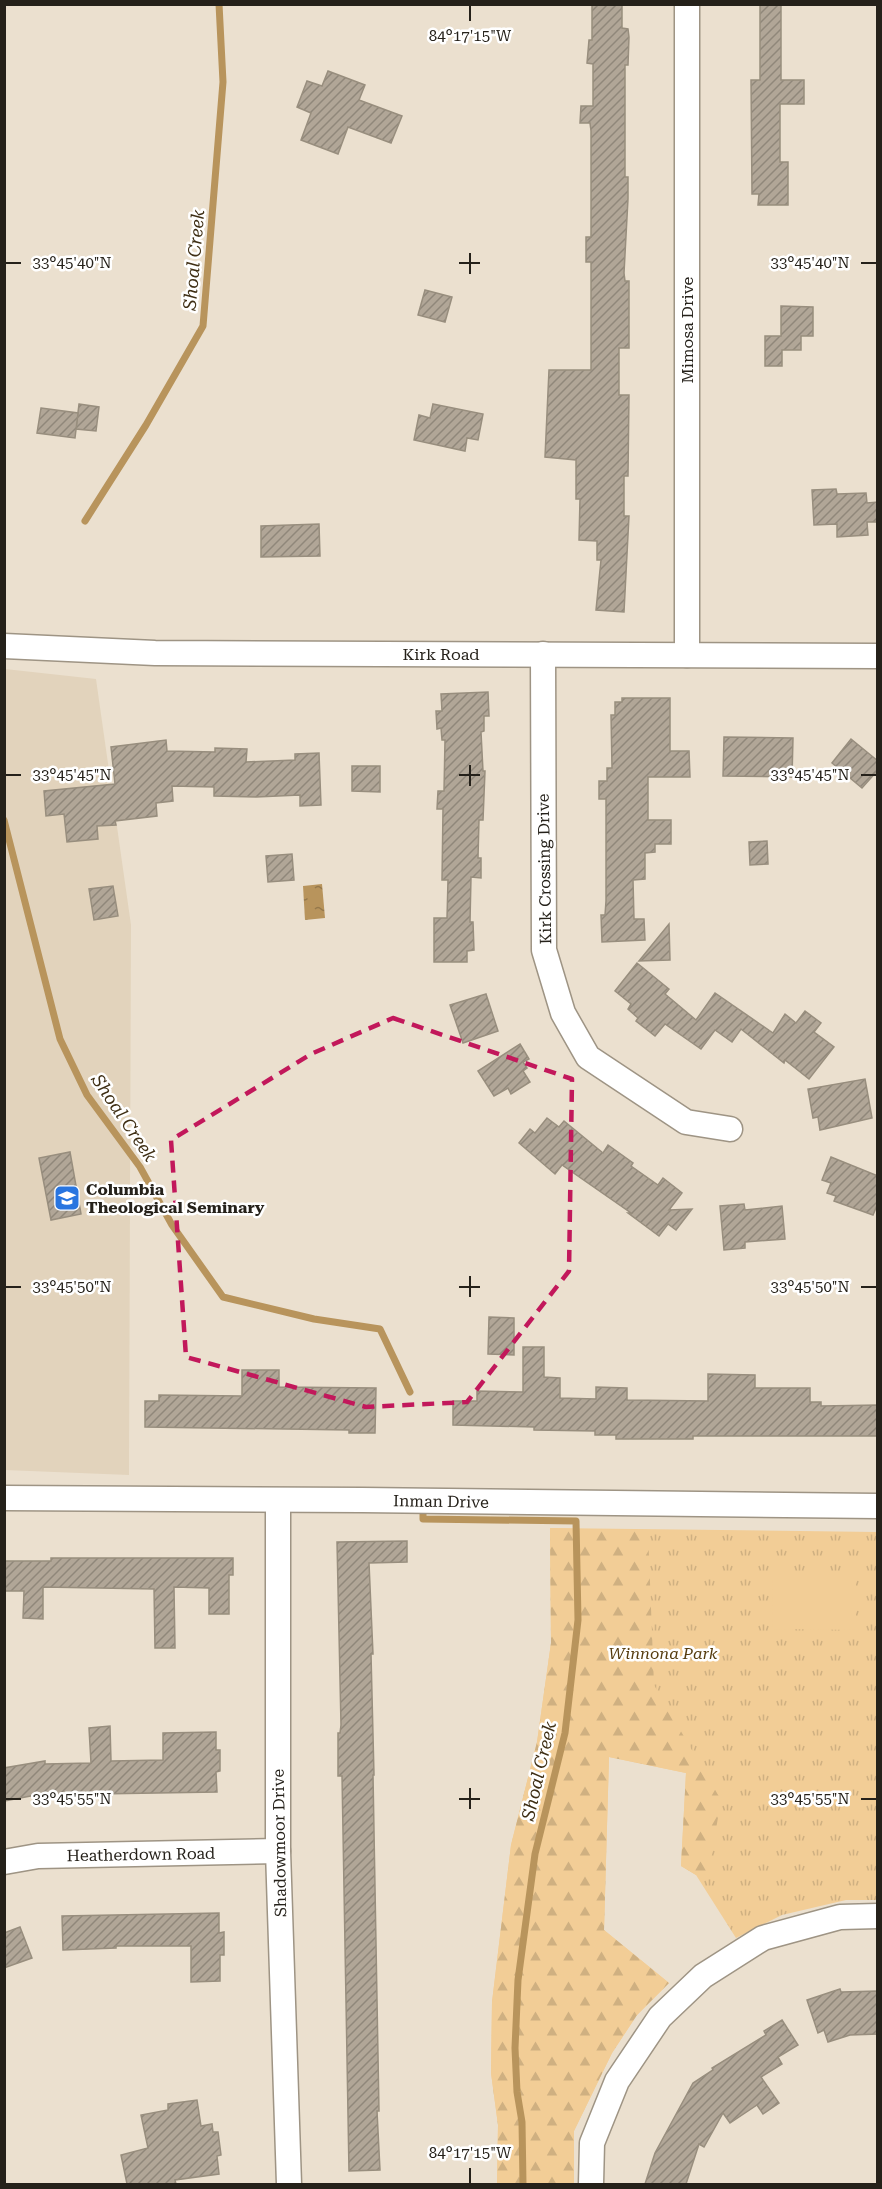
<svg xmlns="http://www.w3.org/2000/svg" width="882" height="2189" viewBox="0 0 882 2189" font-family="'Roboto Serif',serif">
  <defs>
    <pattern id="grass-tufts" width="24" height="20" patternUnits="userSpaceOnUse" patternTransform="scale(1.5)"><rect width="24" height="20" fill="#f2cd96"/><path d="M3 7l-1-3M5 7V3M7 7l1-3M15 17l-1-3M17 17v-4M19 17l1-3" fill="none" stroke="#cfb081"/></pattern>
    <pattern id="forest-firs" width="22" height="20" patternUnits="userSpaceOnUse" patternTransform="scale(1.5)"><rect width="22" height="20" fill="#f2cd96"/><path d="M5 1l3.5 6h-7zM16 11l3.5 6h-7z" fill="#cfb081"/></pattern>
    <pattern id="water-ripples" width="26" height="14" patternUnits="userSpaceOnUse" patternTransform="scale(1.5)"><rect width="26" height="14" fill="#b8945c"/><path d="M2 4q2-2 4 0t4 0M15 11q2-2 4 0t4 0" fill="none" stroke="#95784b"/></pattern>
    <pattern id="building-hatch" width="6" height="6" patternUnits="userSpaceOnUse" patternTransform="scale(1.5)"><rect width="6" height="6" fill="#b1a697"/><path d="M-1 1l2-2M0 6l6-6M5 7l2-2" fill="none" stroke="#90877a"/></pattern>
  </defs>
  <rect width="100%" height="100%" fill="#ebe0cf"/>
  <path fill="#e2d3bc" d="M5,669L96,679L131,925L129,1475L5,1470Z"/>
  <path fill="url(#grass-tufts)" d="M550,1528L877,1532V1900H846L782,1915L736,1938L696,1875L681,1866L686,1773L609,1757L604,1930L669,1983L637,2015L612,2053L574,2131V2184H497L498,2125L491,2073L492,2002L511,1845L537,1742L551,1643Z"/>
  <path fill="url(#forest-firs)" d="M550,1528L648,1531L654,1685L721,1800L709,1870L696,1875L681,1866L686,1773L609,1757L604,1930L669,1983L637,2015L612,2053L574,2131V2184H497L498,2125L491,2073L492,2002L511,1845L537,1742L551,1643Z"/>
  <path fill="#f2cd96" d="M772,1579H856V1630L773,1629Z"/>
  <path fill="url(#water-ripples)" d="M322,884L325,918L305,920L303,886Z"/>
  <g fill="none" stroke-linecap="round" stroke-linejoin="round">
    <g stroke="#b8945c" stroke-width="7">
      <path d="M85,521L146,425L203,326L223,82L219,4"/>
      <path d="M4,820L60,1039L87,1095L140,1167L172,1225L223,1297L314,1319L380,1329L410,1392"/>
      <path d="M423,1514V1519L576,1521L578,1620L565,1733L535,1854L518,1980L515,2048L517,2092L522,2122L523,2184"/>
    </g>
  </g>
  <g fill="url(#building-hatch)" stroke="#988e7e" stroke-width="1.5">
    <path d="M592,4H622V28L628,29L629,37L628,65H625V177H628V199L624,273L625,281H629V348H619V395H629L628,476H624V516H629L624,612L596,610L601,560H597V541L579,540L580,499H576V460L545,457L549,370H591V262H586V237H591V131L590,123H580L581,106H593V64L587,63L589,40H592Z"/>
    <path d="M760,4H781V80H804V104H780V162H788V205H758L759,194H752L751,80H760Z"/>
    <path d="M328,71L365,85L359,100L402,116L391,143L348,127L338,154L301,140L311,113L297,107L307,81L322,86Z"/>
    <path d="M425,290L452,297L445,322L418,315Z"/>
    <path d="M781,306L813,307V336H801V350H782V366H765V336H781Z"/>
    <path d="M79,404L99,407L96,431L76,429Z"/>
    <path d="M433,404L483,414L478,440L467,438L465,451L414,440L419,415L430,418Z"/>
    <path d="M41,408L78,413L75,438L37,433Z"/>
    <path d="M836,489L837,494L866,493L867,503L878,502V522H867L868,535L837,537V524L814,525L812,490Z"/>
    <path d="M319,524L320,556L261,557V526Z"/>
    <path d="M488,692L489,716H484V731L481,732L483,771H485L483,820H479L478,858H481V878L471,877L470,922H473L474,950L467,951V962H434V918H447L448,880H442L443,809H437L438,791H444L445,740H442L441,728L437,729L436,711H442L441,694Z"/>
    <path d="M622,698H670V751H689L690,777H648V820H671V844H655V852L645,853V879L633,880L634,919H644L645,940L602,942L601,915H605L606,901V799H599V781H607V768H612L611,715H615V702H622Z"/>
    <path d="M724,737L793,738L792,777L723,776Z"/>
    <path d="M851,739L878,761V770L862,788L832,763Z"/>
    <path d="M166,740L167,751L215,752V748L247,749L246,762L295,760V754L319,753L321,805L300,806V795L256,797L214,796V787L172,786L173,801L156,803L157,816L115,821L116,825L97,826L98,839L67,842L64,814L46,816L44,791L115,784L111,747Z"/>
    <path d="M352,766H380V792L352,791Z"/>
    <path d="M767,841L768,864L750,865L749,842Z"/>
    <path d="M292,854L294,880L268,882L266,856Z"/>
    <path d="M113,886L118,916L94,920L89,889Z"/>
    <path d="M669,924L670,960L639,961Z"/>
    <path d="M637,963L669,989L665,994L696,1020L715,993L773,1033L785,1014L796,1023L805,1011L821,1023L814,1032L834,1047L809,1079L785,1060L784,1063L741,1029L732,1042L715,1030L701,1049L665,1024L655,1036L636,1021L638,1018L628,1009L631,1004L615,991Z"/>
    <path d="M486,994L498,1031L463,1043L450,1005Z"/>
    <path d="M520,1044L529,1059L523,1062L527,1068L523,1071L530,1082L511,1094L508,1088L494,1096L478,1071Z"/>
    <path d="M865,1079L872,1118L820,1130L818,1117L813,1118L808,1089Z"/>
    <path d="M547,1118L559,1127L564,1121L603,1153L608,1145L633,1163L631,1166L658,1185L663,1178L682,1193L669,1210L692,1209L676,1230L668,1224L659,1236L628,1213H631L562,1165L555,1174L519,1143L530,1129L535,1133Z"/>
    <path d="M70,1152L81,1214L51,1220L39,1158Z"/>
    <path d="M831,1157L878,1176V1203L873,1215L834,1201L836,1196L827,1193L831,1183L822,1180Z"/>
    <path d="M744,1204L745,1210L782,1206L785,1239L745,1242V1248L724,1250L720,1206Z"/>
    <path d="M489,1317L514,1318V1355L488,1354Z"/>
    <path d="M523,1347H544V1377L560,1378V1398L596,1399V1387L627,1388V1400L708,1401V1374L755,1375V1388H810V1402H821V1406L878,1405V1436H693V1439H616V1435H595V1431L534,1430V1427L453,1425V1401H477V1391L523,1392Z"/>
    <path d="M242,1370H279V1387L376,1388L375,1433H349V1430L145,1427V1401H159V1395L242,1396Z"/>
    <path d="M407,1541V1562L369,1563L373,1654H371L374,1775H373L379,2111H377L380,2170L349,2171L342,1776H338V1733H340L341,1725L337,1542Z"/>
    <path d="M51,1558H233V1575H229V1614H209V1588L174,1587L175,1648H155L154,1589L43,1587V1619L23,1618L24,1591H4V1561H51Z"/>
    <path d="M110,1726L111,1761L163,1760V1733L216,1732V1750H220V1771L216,1772L217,1792L36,1795L4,1801V1768L45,1761V1764L91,1763L89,1728Z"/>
    <path d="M219,1913V1933L224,1932V1955H220V1981L191,1982V1946H116V1948L63,1950L62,1916Z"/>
    <path d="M20,1927L32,1958L4,1968V1933Z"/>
    <path d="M840,1989L841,1992L878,1991V2034L850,2035L828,2042L824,2030L818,2033L807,2000Z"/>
    <path d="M782,2020L798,2045L778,2057L782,2064L761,2077L779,2103L763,2114L757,2105L730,2123L723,2113L704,2147L699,2144L686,2184H645L655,2153L693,2083L713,2070L712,2068L766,2035L764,2031Z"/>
    <path d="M197,2100L201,2126L212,2124L213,2132H218L221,2155L217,2156L219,2174L175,2180L176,2184H127L121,2155L148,2148L141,2115L168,2110V2104Z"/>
  </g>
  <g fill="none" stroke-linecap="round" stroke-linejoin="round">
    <g stroke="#9e9484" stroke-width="27">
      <g id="street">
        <path d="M687,4V655"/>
        <path d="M4,646L155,653L878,656"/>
        <path d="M543,654L544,950L563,1013L588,1057L686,1122L730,1129"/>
        <path d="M4,1498L362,1500L878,1506"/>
        <path d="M278,1501V1851L289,2184"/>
        <path d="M4,1862L38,1856L278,1851"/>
        <path d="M591,2184L592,2143L617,2081L660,2017L703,1976L763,1938L840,1917L878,1916"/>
      </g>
    </g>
    <use href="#street" stroke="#fff" stroke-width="24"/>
  </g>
  <path fill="none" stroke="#c2185b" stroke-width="4.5" stroke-dasharray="12 8" stroke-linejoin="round" d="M393,1018L572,1079L569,1271L467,1402L366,1407L186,1357L171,1140L311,1054Z"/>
  <path fill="none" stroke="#25211a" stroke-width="2" d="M470,6V21M470,253V274M6,263H21M459,263H480M861,263H876M470,765V786M6,775H21M459,775H480M861,775H876M470,1276V1297M6,1287H21M459,1287H480M861,1287H876M470,1788V1809M6,1799H21M459,1799H480M861,1799H876M470,2168V2183"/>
  <defs>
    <g id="university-square" transform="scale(1.35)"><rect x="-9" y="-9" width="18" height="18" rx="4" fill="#2875e0" stroke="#fff"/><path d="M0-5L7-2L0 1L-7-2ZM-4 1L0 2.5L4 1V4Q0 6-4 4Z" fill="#fff"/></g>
  </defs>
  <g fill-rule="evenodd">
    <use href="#university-square" x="67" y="1198"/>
  </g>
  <g text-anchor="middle" stroke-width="5" stroke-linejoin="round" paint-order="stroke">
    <g font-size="16" fill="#25211a" stroke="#fff">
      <text transform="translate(687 330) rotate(-90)" y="6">Mimosa Drive</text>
      <text x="441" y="660">Kirk Road</text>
      <text transform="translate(544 869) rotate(-91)" y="6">Kirk Crossing Drive</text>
      <text transform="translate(441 1501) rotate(1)" y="6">Inman Drive</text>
      <text transform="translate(279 1843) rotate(-91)" y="6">Shadowmoor Drive</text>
      <text transform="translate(141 1854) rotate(-1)" y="6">Heatherdown Road</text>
    </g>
    <g font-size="16" font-weight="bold" fill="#25211a" stroke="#fff" text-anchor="start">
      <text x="86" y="1195">Columbia<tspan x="86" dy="18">Theological Seminary</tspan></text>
    </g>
    <g font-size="16" font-style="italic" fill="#563c0e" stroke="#fff">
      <text x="663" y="1659">Winnona Park</text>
    </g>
    <g font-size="18" font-style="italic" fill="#3f2f15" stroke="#fff">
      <text transform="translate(194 260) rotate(-85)" y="6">Shoal Creek</text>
      <text transform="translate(124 1118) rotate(56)" y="6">Shoal Creek</text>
      <text transform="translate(539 1771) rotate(-77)" y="6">Shoal Creek</text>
    </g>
  </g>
  <g font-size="15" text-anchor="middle" fill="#25211a" stroke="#fff" stroke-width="5" stroke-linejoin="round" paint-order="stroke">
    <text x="470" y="41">84°17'15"W</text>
    <text x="810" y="268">33°45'40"N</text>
    <text x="72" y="268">33°45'40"N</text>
    <text x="72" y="780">33°45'45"N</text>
    <text x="810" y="780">33°45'45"N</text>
    <text x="72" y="1292">33°45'50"N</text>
    <text x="810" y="1292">33°45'50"N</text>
    <text x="810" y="1804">33°45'55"N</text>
    <text x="72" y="1804">33°45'55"N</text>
    <text x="470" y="2158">84°17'15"W</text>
  </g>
  <rect width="882" height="2189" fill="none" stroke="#25211a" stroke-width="12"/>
</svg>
